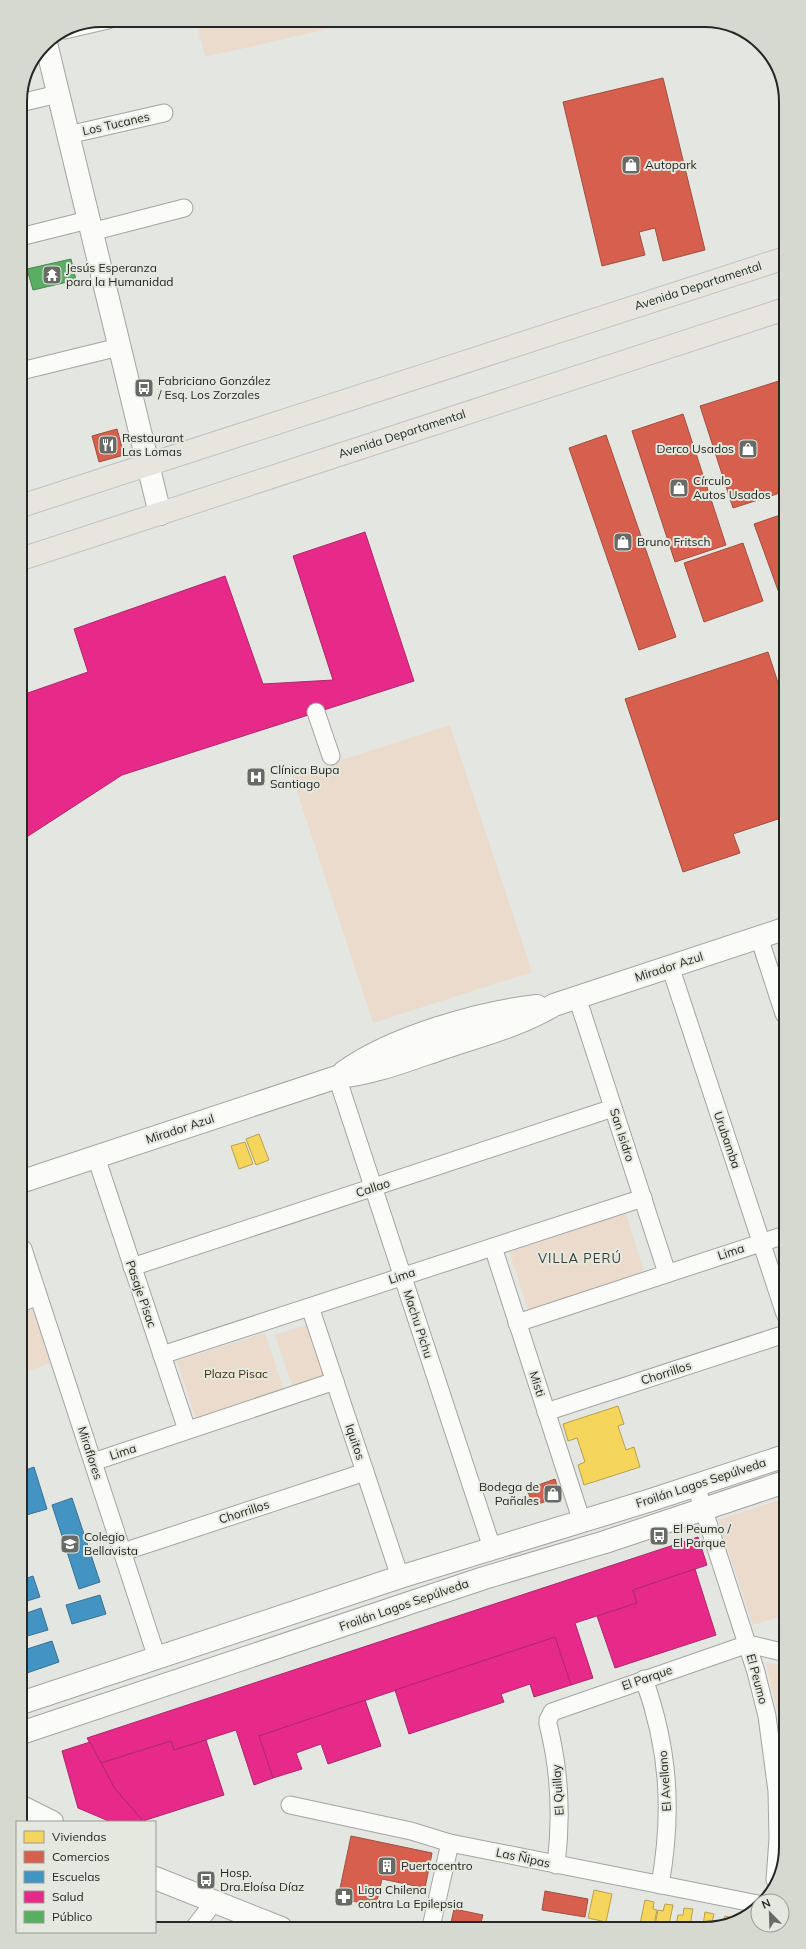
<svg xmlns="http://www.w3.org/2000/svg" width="806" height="1949" viewBox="0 0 806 1949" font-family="Mulish,sans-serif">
  <rect width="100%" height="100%" fill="#e4e6e1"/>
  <g fill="#ebdbcd">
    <path d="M196,20H359V22L205,57Z"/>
    <path d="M450,725L532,972L373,1023L292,776Z"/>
    <path d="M626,1213L645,1275L529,1313L509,1251Z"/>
    <path d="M36,1300L56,1361L23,1373V1305Z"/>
    <path d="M309,1324L327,1377L293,1388L275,1335Z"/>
    <path d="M265,1333L284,1391L196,1419L177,1361Z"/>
    <path d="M785,1498V1615L753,1625L718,1520Z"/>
    <path d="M766,1663L786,1666V1726H781Z"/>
  </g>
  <g fill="#f6d55c" stroke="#b8a14b">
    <path d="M259,1134L269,1160L256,1165L246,1139Z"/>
    <path d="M245,1142L253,1164L239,1169L231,1146Z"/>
    <path d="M618,1406L624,1424L618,1426L626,1450L634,1447L640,1467L584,1485L578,1465L585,1462L577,1438L568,1441L563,1424Z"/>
    <path d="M594,1890L612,1894L606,1922L588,1918Z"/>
    <path d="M645,1900L654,1902L653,1909L657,1910L654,1925L640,1924Z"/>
    <path d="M665,1904L673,1905L669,1925H655L658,1910L663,1911Z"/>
    <path d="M684,1908L693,1909L690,1925H676L678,1915H683Z"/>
    <path d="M705,1912L714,1914L712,1922L717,1923V1925H703Z"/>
    <path d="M725,1916L733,1918L732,1923L730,1925H718L719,1923L723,1924Z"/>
  </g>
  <g fill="#d6604d" stroke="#a14f41">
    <path d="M663,78L705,250L663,261L655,228L639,232L645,255L602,266L563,102Z"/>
    <path d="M782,380L783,492L733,508L700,406Z"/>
    <path d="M683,414L726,545L675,562L632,431Z"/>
    <path d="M117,429L124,455L99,462L92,436Z"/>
    <path d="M606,435L676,637L639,650L569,448Z"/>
    <path d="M783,514V604L754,524Z"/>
    <path d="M743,543L763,601L704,622L684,563Z"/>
    <path d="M768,652L783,698L784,817L733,834L740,853L683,872L625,699Z"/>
    <path d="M555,1479L560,1496L533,1506L527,1489Z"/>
    <path d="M351,1836L432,1853L425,1888L382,1879L376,1906L338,1898Z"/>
    <path d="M545,1891L588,1899L585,1917L542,1910Z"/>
    <path d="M454,1909L483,1915L480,1926L450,1927Z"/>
  </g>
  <g fill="#4393c3" stroke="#3a7393">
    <path d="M34,1467L47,1509L23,1516V1471Z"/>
    <path d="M72,1498L100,1582L79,1589L52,1505Z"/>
    <path d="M33,1576L40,1597L24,1602V1579Z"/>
    <path d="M100,1595L106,1614L72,1624L66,1605Z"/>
    <path d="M41,1608L48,1630L24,1637V1614Z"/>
    <path d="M52,1641L59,1662L24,1674V1650Z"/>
  </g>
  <g fill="#e7298a" stroke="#ad286b">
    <path d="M365,532L414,681L122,775L22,840V695L88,672L74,629L225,576L263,684L333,680L293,556Z"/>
    <path d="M698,1537L707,1565L633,1590L637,1603L575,1623L593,1678L571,1685L555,1637L259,1736L273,1778L254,1785L236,1730L174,1750L171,1741L101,1763L87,1738Z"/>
    <path d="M695,1569L716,1635L615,1668L597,1616L637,1603L633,1590Z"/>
    <path d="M555,1637L571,1685L534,1697L530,1684L501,1694L504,1702L409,1734L395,1690Z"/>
    <path d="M365,1700L381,1746L328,1764L321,1744L296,1753L302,1769L273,1778L259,1736Z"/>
    <path d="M206,1740L224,1795L143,1821L115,1789L101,1763L171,1741L174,1750Z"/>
    <path d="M90,1742L115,1789L143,1821L111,1822L78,1808L62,1751Z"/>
  </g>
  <path fill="#5aae61" stroke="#4a864f" d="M71,259L76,280L33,290L27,269Z"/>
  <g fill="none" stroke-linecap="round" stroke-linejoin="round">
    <g stroke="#a3a5a1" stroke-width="19">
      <g id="street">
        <path d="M65,30L108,20"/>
        <path d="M20,103L58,94"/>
        <path d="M68,135L164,113"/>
        <path d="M91,232L184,208"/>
        <path d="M20,237L88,220"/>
        <path d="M21,371L119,347"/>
        <path d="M316,712L331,756"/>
        <path d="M759,937L784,1014"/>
        <path d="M670,966L785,1314"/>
        <path d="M577,997L667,1273"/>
        <path d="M337,1077L492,1548"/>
        <path d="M96,1157L187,1430"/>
        <path d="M493,1247L582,1522"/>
        <path d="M23,1249L157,1658"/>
        <path d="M132,1267L613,1108"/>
        <path d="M23,1302L38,1296"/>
        <path d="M310,1307L400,1577"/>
        <path d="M517,1323L785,1235"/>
        <path d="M162,1355L643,1198"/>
        <path d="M546,1412L785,1334"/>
        <path d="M93,1462L335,1381"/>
        <path d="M696,1486L756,1672L767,1716L777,1791L778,1839L775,1880"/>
        <path d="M123,1552L365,1472"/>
        <path d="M644,1679C669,1749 673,1812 660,1885"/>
        <path d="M290,1805L411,1831L450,1843L758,1904"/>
        <path d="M556,1865C562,1817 560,1771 548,1724V1720L552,1712L748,1644L786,1653"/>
        <path d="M431,1927L450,1843"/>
        <path d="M194,1928L214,1902"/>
      </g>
    </g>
    <g stroke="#a3a5a1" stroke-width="24">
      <g id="secondary">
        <path d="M46,43L160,514"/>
        <path d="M344,1072C391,1038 480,1012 537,1006"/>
        <path d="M23,1181L337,1077C374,1074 410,1059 446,1047C482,1035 521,1025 554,1005L784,929"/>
        <path d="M24,1702L400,1577L651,1500L785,1456"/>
        <path d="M24,1732L484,1578L605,1542L785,1482"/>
        <path d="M24,1808L52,1822"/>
        <path d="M155,1878L281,1928"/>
      </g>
    </g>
    <g stroke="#c2c3c1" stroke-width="24">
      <g id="primary">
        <path d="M21,506L782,259"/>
        <path d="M21,559L782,310"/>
      </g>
    </g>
    <use href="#street" stroke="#fbfbfa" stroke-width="17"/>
    <use href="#secondary" stroke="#fbfbfa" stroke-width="22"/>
    <use href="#primary" stroke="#e7e5de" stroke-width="22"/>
  </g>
  <defs>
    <g id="shop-square" transform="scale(1)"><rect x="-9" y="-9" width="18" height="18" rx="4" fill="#686a66" stroke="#e4e8df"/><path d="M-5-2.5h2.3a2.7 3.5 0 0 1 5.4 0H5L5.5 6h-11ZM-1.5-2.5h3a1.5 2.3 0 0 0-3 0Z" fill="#fff"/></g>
    <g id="temple-square" transform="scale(1)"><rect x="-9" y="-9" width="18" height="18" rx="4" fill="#686a66" stroke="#e4e8df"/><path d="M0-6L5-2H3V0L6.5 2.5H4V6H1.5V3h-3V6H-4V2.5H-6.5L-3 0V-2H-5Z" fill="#fff"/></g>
    <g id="bus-square" transform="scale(1)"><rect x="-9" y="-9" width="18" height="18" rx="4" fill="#686a66" stroke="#e4e8df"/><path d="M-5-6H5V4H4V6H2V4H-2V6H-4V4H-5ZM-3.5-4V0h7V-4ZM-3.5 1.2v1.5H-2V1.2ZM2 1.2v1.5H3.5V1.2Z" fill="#fff"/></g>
    <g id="restaurant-square" transform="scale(1)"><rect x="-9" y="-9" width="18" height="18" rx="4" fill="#686a66" stroke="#e4e8df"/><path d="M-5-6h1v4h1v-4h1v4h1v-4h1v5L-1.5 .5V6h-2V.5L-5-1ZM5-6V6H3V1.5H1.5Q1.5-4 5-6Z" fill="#fff"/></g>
    <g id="hospital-square" transform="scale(1)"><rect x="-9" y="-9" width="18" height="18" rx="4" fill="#686a66" stroke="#e4e8df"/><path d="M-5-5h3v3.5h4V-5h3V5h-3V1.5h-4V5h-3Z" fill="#fff"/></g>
    <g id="school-square" transform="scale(1)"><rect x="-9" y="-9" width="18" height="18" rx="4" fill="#686a66" stroke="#e4e8df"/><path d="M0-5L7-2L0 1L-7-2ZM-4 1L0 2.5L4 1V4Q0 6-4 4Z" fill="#fff"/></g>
    <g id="building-square" transform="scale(1)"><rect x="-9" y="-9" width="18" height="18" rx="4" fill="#686a66" stroke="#e4e8df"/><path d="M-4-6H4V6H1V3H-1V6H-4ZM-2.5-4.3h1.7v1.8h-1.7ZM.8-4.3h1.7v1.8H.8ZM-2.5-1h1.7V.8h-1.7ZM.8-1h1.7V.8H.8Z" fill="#fff"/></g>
    <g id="pharmacy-square" transform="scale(1)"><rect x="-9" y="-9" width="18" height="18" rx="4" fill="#686a66" stroke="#e4e8df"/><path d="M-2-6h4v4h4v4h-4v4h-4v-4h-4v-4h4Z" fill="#fff"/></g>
  </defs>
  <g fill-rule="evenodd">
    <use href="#shop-square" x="631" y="165"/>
    <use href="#temple-square" x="52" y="275"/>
    <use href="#bus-square" x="144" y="388"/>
    <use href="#restaurant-square" x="108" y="445"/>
    <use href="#shop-square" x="748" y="449"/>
    <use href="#shop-square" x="679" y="488"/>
    <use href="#shop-square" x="623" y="542"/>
    <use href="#hospital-square" x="256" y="777"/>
    <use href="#shop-square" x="553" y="1494"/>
    <use href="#bus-square" x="659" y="1536"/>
    <use href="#school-square" x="70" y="1544"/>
    <use href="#building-square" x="387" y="1866"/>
    <use href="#bus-square" x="206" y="1880"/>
    <use href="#pharmacy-square" x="344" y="1897"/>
  </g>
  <g text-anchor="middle" stroke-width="4" stroke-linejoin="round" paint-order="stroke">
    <g font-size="12" fill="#262724" stroke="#e4e8df">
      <text transform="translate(116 124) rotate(-13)" y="4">Los Tucanes</text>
      <text transform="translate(698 286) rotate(-18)" y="4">Avenida Departamental</text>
      <text transform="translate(402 434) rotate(-18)" y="4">Avenida Departamental</text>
      <text transform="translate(669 967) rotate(-18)" y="4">Mirador Azul</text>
      <text transform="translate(180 1129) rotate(-18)" y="4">Mirador Azul</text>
      <text transform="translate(622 1135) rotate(72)" y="4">San Isidro</text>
      <text transform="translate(727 1140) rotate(71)" y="4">Urubamba</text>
      <text transform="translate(373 1188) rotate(-18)" y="4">Callao</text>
      <text transform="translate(731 1252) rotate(-18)" y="4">Lima</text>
      <text transform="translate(402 1276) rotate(-18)" y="4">Lima</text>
      <text transform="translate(141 1294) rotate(71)" y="4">Pasaje Pisac</text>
      <text transform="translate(418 1324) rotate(72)" y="4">Machu Pichu</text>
      <text transform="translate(666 1373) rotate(-18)" y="4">Chorrillos</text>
      <text transform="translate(537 1384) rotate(72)" y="4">Misti</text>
      <text transform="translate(355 1442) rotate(71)" y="4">Iquitos</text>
      <text transform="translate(123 1452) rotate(-18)" y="4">Lima</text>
      <text transform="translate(90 1453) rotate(72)" y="4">Miraflores</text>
      <text transform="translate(701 1483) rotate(-18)" y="4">Froilán Lagos Sepúlveda</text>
      <text transform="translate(244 1512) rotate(-18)" y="4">Chorrillos</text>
      <text transform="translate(404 1605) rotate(-19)" y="4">Froilán Lagos Sepúlveda</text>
      <text transform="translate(647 1678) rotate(-19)" y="4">El Parque</text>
      <text transform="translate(757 1679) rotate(75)" y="4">El Peumo</text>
      <text transform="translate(665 1781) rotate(-94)" y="4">El Avellano</text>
      <text transform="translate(558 1790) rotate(-94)" y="4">El Quillay</text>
      <text transform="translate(523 1858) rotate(12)" y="4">Las Ñipas</text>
    </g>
    <g font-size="12" fill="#262724" stroke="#e4e8df" text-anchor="start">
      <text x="645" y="169">Autopark</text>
      <text x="66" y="272">Jesús Esperanza<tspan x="66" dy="14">para la Humanidad</tspan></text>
      <text x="158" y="385">Fabriciano González<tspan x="158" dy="14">/ Esq. Los Zorzales</tspan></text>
      <text x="122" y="442">Restaurant<tspan x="122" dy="14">Las Lomas</tspan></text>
      <text x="734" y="453" text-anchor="end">Derco Usados</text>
      <text x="693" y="485">Círculo<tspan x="693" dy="14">Autos Usados</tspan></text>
      <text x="637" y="546">Bruno Fritsch</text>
      <text x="270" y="774">Clínica Bupa<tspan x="270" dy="14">Santiago</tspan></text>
      <text x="539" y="1491" text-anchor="end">Bodega de<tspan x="539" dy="14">Pañales</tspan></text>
      <text x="673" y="1533">El Peumo /<tspan x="673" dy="14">El Parque</tspan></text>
      <text x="84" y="1541">Colegio<tspan x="84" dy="14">Bellavista</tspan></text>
      <text x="401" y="1870">Puertocentro</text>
      <text x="220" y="1877">Hosp.<tspan x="220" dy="14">Dra.Eloísa Díaz</tspan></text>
      <text x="358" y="1894">Liga Chilena<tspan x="358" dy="14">contra La Epilepsia</tspan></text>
    </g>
    <g font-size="12" fill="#4c2906" stroke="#e4e8df">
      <text x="236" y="1378">Plaza Pisac</text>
    </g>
    <g font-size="13" letter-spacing="1" fill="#3b3e37" stroke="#e4e8df">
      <text x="580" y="1263">VILLA PERÚ</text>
    </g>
  </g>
  <path d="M0 0H806V1949H0ZM102 27H704A75 75 0 0 1 779 102V1847A75 75 0 0 1 704 1922H102A75 75 0 0 1 27 1847V102A75 75 0 0 1 102 27Z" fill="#d5d9d0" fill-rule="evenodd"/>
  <path fill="none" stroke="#262724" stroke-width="2" d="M102 27H704A75 75 0 0 1 779 102V1847A75 75 0 0 1 704 1922H102A75 75 0 0 1 27 1847V102A75 75 0 0 1 102 27Z"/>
  <rect x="16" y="1821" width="140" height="112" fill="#e4e8df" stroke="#989b94"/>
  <rect x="24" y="1831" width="20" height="12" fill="#f6d55c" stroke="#989b94"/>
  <text x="52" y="1841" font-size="12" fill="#262724">Viviendas</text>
  <rect x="24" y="1851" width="20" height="12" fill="#d6604d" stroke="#989b94"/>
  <text x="52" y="1861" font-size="12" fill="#262724">Comercios</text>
  <rect x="24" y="1871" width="20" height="12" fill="#4393c3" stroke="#989b94"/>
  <text x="52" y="1881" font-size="12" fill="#262724">Escuelas</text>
  <rect x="24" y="1891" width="20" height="12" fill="#e7298a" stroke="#989b94"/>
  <text x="52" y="1901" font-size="12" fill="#262724">Salud</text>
  <rect x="24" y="1911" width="20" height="12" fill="#5aae61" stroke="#989b94"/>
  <text x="52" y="1921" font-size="12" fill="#262724">Público</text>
  <g transform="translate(770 1913) rotate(337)"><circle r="19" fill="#e4e8df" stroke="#989b94"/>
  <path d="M0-3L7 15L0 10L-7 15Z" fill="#686a66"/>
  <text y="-6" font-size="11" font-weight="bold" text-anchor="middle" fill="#262724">N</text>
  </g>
</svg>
